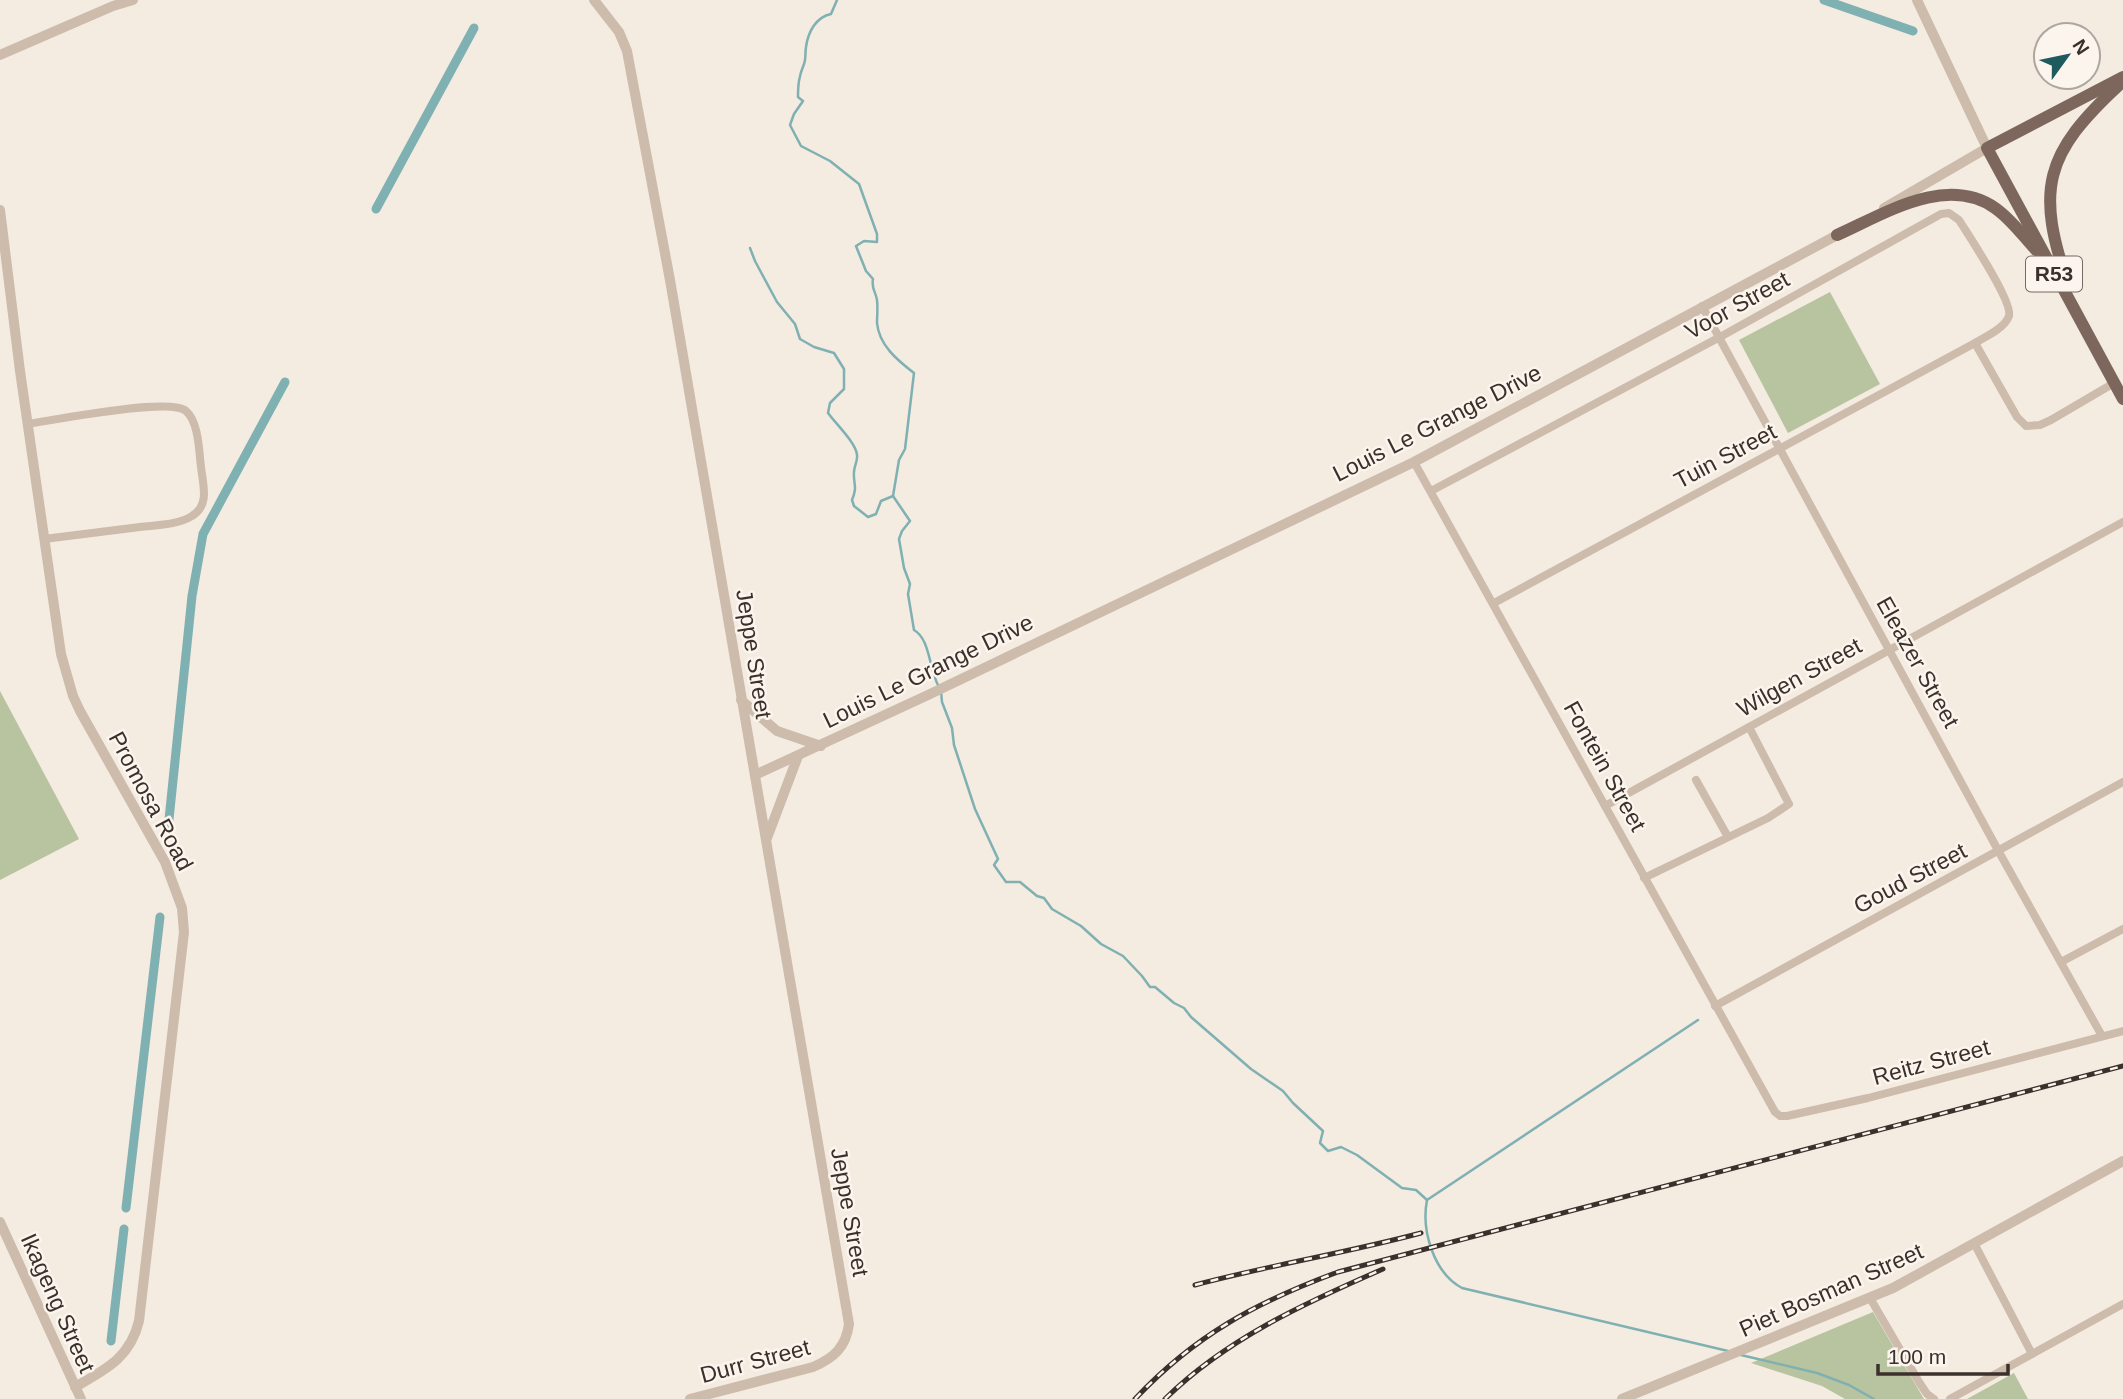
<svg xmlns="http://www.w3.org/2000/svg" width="2123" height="1399" viewBox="0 0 2123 1399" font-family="Arial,sans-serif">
  <rect width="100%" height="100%" fill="#f4ebe1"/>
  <g fill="#b8c4a0">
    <path d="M1830,292L1880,384L1788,433L1739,340Z"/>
    <path d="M0,691L79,839L0,880Z"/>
    <path d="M1873,1312L1924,1399H1845L1822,1386L1751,1363Z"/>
    <path d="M2014,1373L2028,1399H1967Z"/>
  </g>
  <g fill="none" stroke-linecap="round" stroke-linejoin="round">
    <g stroke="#7fb0b2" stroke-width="2.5">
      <path d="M837,0L831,14C816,17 808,32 806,47C805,53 806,59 804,64C799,76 798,84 798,97L803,101L794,114L790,125L801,146L830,161L859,184L877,234V242L864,241L856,246L866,271L873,279C871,289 876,292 877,300C878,308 877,316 877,323C879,345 897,360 914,373L905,449L899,460L893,496"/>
      <path d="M750,248L755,261L777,302L795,324L800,339L814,347L834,353L844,369V389L830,403L828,413C836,424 856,443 857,455C858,461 854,466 854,472C853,484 858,486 852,500L854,506L868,517L876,514L881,501L893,496L910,521L902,531L899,539L904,568L910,584L908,594L914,630C930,639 929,668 938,685"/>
      <path d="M941,691L942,702L952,728L954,745L975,809L998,859L994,865L1006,882H1020L1037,896L1044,898L1052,909L1081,926L1101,944L1123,956L1142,976L1150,987H1155L1174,1003L1184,1008L1191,1017L1251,1069L1283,1091L1293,1103L1323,1131L1320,1143L1328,1151L1341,1147L1357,1155L1402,1188L1416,1190L1427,1200"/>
      <path d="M1698,1020L1427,1200C1421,1231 1434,1273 1462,1288L1728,1351"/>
      <path d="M1741,1355L1817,1373L1849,1385L1874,1399"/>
    </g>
    <g stroke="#7fb0b2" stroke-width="9">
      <path d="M1824,0L1913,31"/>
      <path d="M376,209L474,28"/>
      <path d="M168,829L192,596L203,534L285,382"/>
      <path d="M126,1208L160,917"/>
      <path d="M111,1341L124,1229"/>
    </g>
    <g stroke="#cdbbac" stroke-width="8">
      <path d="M1702,306L1999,852L2102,1036"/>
      <path d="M28,424C54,420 170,397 186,411C199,422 199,452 201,467C203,485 210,505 192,516C178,525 156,525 140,527C108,531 76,535 44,539"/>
      <path d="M1414,462L1775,1112L1780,1116H1787L1868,1098L2123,1031"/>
      <path d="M1431,491L1720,337L1941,214L1949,213L1959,220C1969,236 2013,302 2009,316C2005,328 1985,337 1975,343"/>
      <path d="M1494,603L1975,343L2017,417L2026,426L2040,425L2051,420L2114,383"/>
      <path d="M1696,780L1728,837"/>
      <path d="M1605,806L2123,522"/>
      <path d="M1644,878L1768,818L1789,804L1749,727"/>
      <path d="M2061,962L2123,929"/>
      <path d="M1715,1006L2123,782"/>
      <path d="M1974,1243L2032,1354"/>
      <path d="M1870,1298L1919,1382L1927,1394L1934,1399"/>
      <path d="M1950,1399L2123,1304"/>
    </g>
    <g stroke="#cdbbac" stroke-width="10">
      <path d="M594,0L619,32L627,51L670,280L849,1324C846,1347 834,1358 813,1367L690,1399"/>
      <path d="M0,55L113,6L133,0"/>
      <path d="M1884,208L1987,148L1917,0"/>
      <path d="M0,210L20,371L61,654L73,696L80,711L165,862L182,908L184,932L139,1321C130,1358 106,1369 75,1387"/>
      <path d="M741,700L777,731L821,746"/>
      <path d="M755,775L928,695L1414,462L1841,233"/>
      <path d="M767,838L798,756"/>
      <path d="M0,1222L81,1399"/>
      <path d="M1622,1399L1893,1288L2123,1161"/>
    </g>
    <g stroke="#7d675c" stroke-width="12">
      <path d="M2123,77L1987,148L2123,399"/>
      <path d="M1837,235C1884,214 1946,174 1995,208C2011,219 2023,236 2036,250"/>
      <path d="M2069,287C2035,189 2044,154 2120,84"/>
    </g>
    <g stroke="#3b302b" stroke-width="5">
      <g id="rail">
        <path d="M1195,1285C1270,1265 1346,1253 1421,1233"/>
        <path d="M1135,1399C1195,1335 1257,1302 1338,1272L2123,1066"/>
        <path d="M1165,1399C1226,1339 1305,1303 1383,1269"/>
      </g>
    </g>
    <use href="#rail" stroke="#fbf5ee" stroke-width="2.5" stroke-dasharray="8" stroke-linecap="butt"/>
  </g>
  <g text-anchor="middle" stroke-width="5" stroke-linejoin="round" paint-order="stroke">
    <rect fill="#fbf5ee" stroke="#756b66" stroke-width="2" x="2026" y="256.5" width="56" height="35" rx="5"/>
    <g font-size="21" font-weight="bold" fill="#3b302b">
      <text x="2054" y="281">R53</text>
    </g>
    <g font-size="23" fill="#3b302b" stroke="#fbf5ee">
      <text transform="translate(1737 305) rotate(-29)" y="8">Voor Street</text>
      <text transform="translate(1437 423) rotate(-27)" y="8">Louis Le Grange Drive</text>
      <text transform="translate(1725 456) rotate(-28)" y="8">Tuin Street</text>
      <text transform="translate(754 654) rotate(81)" y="8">Jeppe Street</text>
      <text transform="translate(1918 662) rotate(61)" y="8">Eleazer Street</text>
      <text transform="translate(928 671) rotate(-26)" y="8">Louis Le Grange Drive</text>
      <text transform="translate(1799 677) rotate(-29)" y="8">Wilgen Street</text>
      <text transform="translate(1605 766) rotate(61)" y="8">Fontein Street</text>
      <text transform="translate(151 801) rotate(62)" y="8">Promosa Road</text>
      <text transform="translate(1910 878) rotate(-28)" y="8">Goud Street</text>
      <text transform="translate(1931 1062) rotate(-15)" y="8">Reitz Street</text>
      <text transform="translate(850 1212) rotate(80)" y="8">Jeppe Street</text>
      <text transform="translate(1831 1290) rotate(-24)" y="8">Piet Bosman Street</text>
      <text transform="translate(58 1303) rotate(66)" y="8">Ikageng Street</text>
      <text transform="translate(755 1361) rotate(-15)" y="8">Durr Street</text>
    </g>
  </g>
  <g transform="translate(2067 56) rotate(57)"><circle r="33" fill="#fbf5ee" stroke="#aea6a0" stroke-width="2"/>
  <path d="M0-5L12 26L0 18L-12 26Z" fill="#1f5a5e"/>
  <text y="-10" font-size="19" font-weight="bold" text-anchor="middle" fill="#3b302b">N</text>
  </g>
  <path d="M1878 1364v10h130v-10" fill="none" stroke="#3b302b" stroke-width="3.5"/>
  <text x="1888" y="1364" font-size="21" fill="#3b302b" stroke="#fbf5ee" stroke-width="5" paint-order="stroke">100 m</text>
</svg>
